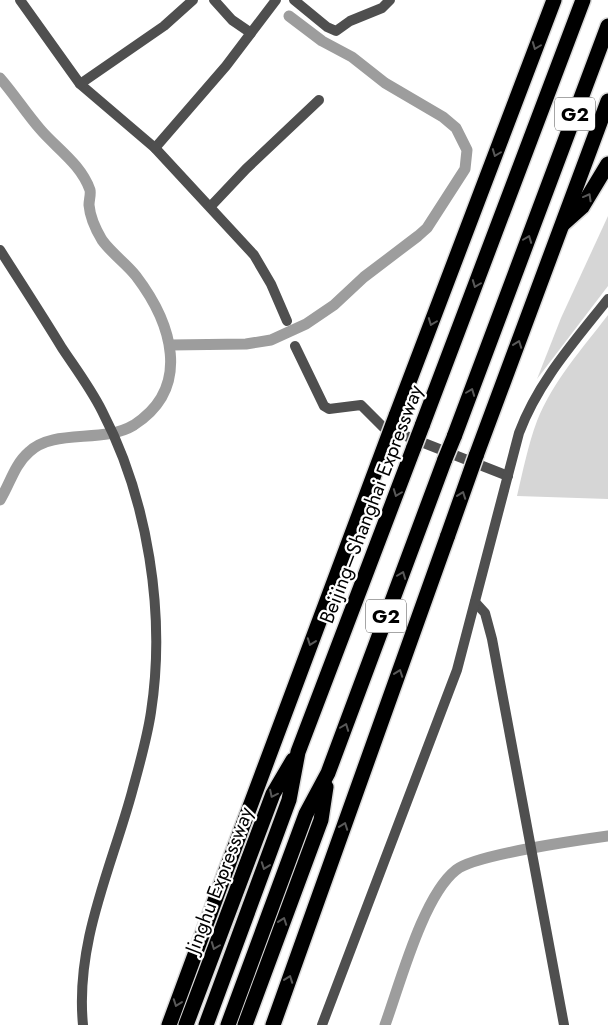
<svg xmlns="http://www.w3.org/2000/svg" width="608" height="1025" viewBox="0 0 608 1025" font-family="Jost,sans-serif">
  <rect width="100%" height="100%" fill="#fff"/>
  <g fill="#d6d6d6">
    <path d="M608,216V286L537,379L561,318Z"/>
    <path d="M608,315V499L517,496C523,471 528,445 537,421C553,381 582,349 608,315Z"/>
  </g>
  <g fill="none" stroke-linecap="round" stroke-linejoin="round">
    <g stroke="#9d9d9d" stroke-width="11">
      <path d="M0,78C14,94 26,113 40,129C56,148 81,164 90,190C91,194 89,200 89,205C90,217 96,230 102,240C112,254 126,263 136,276C171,322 193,387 134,425C103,444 54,428 29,452C14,465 10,484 0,500"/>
      <path d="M170,345L246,344L271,340L306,324L334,305L364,277L418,236L427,228L465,169L467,150L456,128L443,117L385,83L352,57L322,41L289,16"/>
      <path d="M385,1025C400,984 423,896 456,870C474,855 579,840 608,836"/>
    </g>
    <g stroke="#dbdbdb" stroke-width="18">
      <g id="motorway">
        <path d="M563,224L582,207L608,164"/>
        <path d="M396,416L554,0"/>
        <path d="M422,426L583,0"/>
        <path d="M454,437L608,26"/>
        <path d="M476,456L608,101"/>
        <path d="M169,1025L224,876"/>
        <path d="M186,1025L273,794L293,760"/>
        <path d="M206,1025L289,800L298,752L414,447"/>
        <path d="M228,1025L306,814L328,773L445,459"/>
        <path d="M245,1025L321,820L326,787"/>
        <path d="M273,1025L448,535"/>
      </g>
    </g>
    <g stroke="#4f4f4f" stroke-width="10">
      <path d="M20,0L80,84L155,148L254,255L271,284L287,321"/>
      <path d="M214,0L232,20L251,33"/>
      <path d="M294,0L327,27L336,31L350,21L382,8L390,0"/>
      <path d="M80,84L164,26L193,0"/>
      <path d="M155,148L226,66L276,0"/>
      <path d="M211,206L246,169L319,100"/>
      <path d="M0,250C21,283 42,315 62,348C76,369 91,389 102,411C148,499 166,614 151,712C147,739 139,766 132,792C111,869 75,943 83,1025"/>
      <path d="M295,346L324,406L329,409L361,405L383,427L508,476"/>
      <path d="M475,602L485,613L492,639C517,767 540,896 564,1025"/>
      <path d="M322,1025L457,670L519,433C538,382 574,342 608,299"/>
    </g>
    <use href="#motorway" stroke="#000" stroke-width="15"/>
    <g stroke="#dbdbdb" stroke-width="18" stroke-linecap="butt">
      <g id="motorway-bridge">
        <path d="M414,447L422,426"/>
        <path d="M445,459L454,437"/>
        <path d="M448,535L476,456"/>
        <path d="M224,876L396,416"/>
      </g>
    </g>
    <use href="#motorway-bridge" stroke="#000" stroke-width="15"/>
  </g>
  <defs><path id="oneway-chevron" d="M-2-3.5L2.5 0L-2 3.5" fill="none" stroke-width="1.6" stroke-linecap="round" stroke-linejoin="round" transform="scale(1.25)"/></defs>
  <g stroke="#595959">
    <use href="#oneway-chevron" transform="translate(536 46) rotate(111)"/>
    <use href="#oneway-chevron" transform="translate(496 153) rotate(111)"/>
    <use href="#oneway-chevron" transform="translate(588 197) rotate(-61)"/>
    <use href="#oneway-chevron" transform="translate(528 239) rotate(-69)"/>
    <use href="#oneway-chevron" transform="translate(476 284) rotate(111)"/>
    <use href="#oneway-chevron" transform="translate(432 322) rotate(111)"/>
    <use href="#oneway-chevron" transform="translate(518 344) rotate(-70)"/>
    <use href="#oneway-chevron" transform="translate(471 392) rotate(-69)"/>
    <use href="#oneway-chevron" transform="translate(397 493) rotate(111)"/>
    <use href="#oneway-chevron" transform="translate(462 495) rotate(-70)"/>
    <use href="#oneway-chevron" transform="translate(402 575) rotate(-69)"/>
    <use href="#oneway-chevron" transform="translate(311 642) rotate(110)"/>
    <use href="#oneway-chevron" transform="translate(399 673) rotate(-70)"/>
    <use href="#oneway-chevron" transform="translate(345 727) rotate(-69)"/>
    <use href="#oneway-chevron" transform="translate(273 794) rotate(116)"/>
    <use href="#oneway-chevron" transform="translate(344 826) rotate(-70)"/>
    <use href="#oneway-chevron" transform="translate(265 866) rotate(110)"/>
    <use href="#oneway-chevron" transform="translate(283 921) rotate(-70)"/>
    <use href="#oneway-chevron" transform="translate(215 946) rotate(111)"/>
    <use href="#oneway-chevron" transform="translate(289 979) rotate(-70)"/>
    <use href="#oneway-chevron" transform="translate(177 1003) rotate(110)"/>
  </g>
  <g text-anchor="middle" stroke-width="4.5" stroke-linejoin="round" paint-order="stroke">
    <g fill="#fff" stroke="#4c4c4c" stroke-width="1">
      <rect x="555" y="97.5" width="40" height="33" rx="4"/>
      <rect x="366" y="599.5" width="40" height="33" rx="4"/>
    </g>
    <g font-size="19" font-weight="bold" fill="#000">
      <text x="575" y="121">G2</text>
      <text x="386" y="623">G2</text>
    </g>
    <g font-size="20" fill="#000" stroke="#fff">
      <text transform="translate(371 504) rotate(-69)" y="7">Beijing–Shanghai Expressway</text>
      <text transform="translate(219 880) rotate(-69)" y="7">Jinghu Expressway</text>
    </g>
  </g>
</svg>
